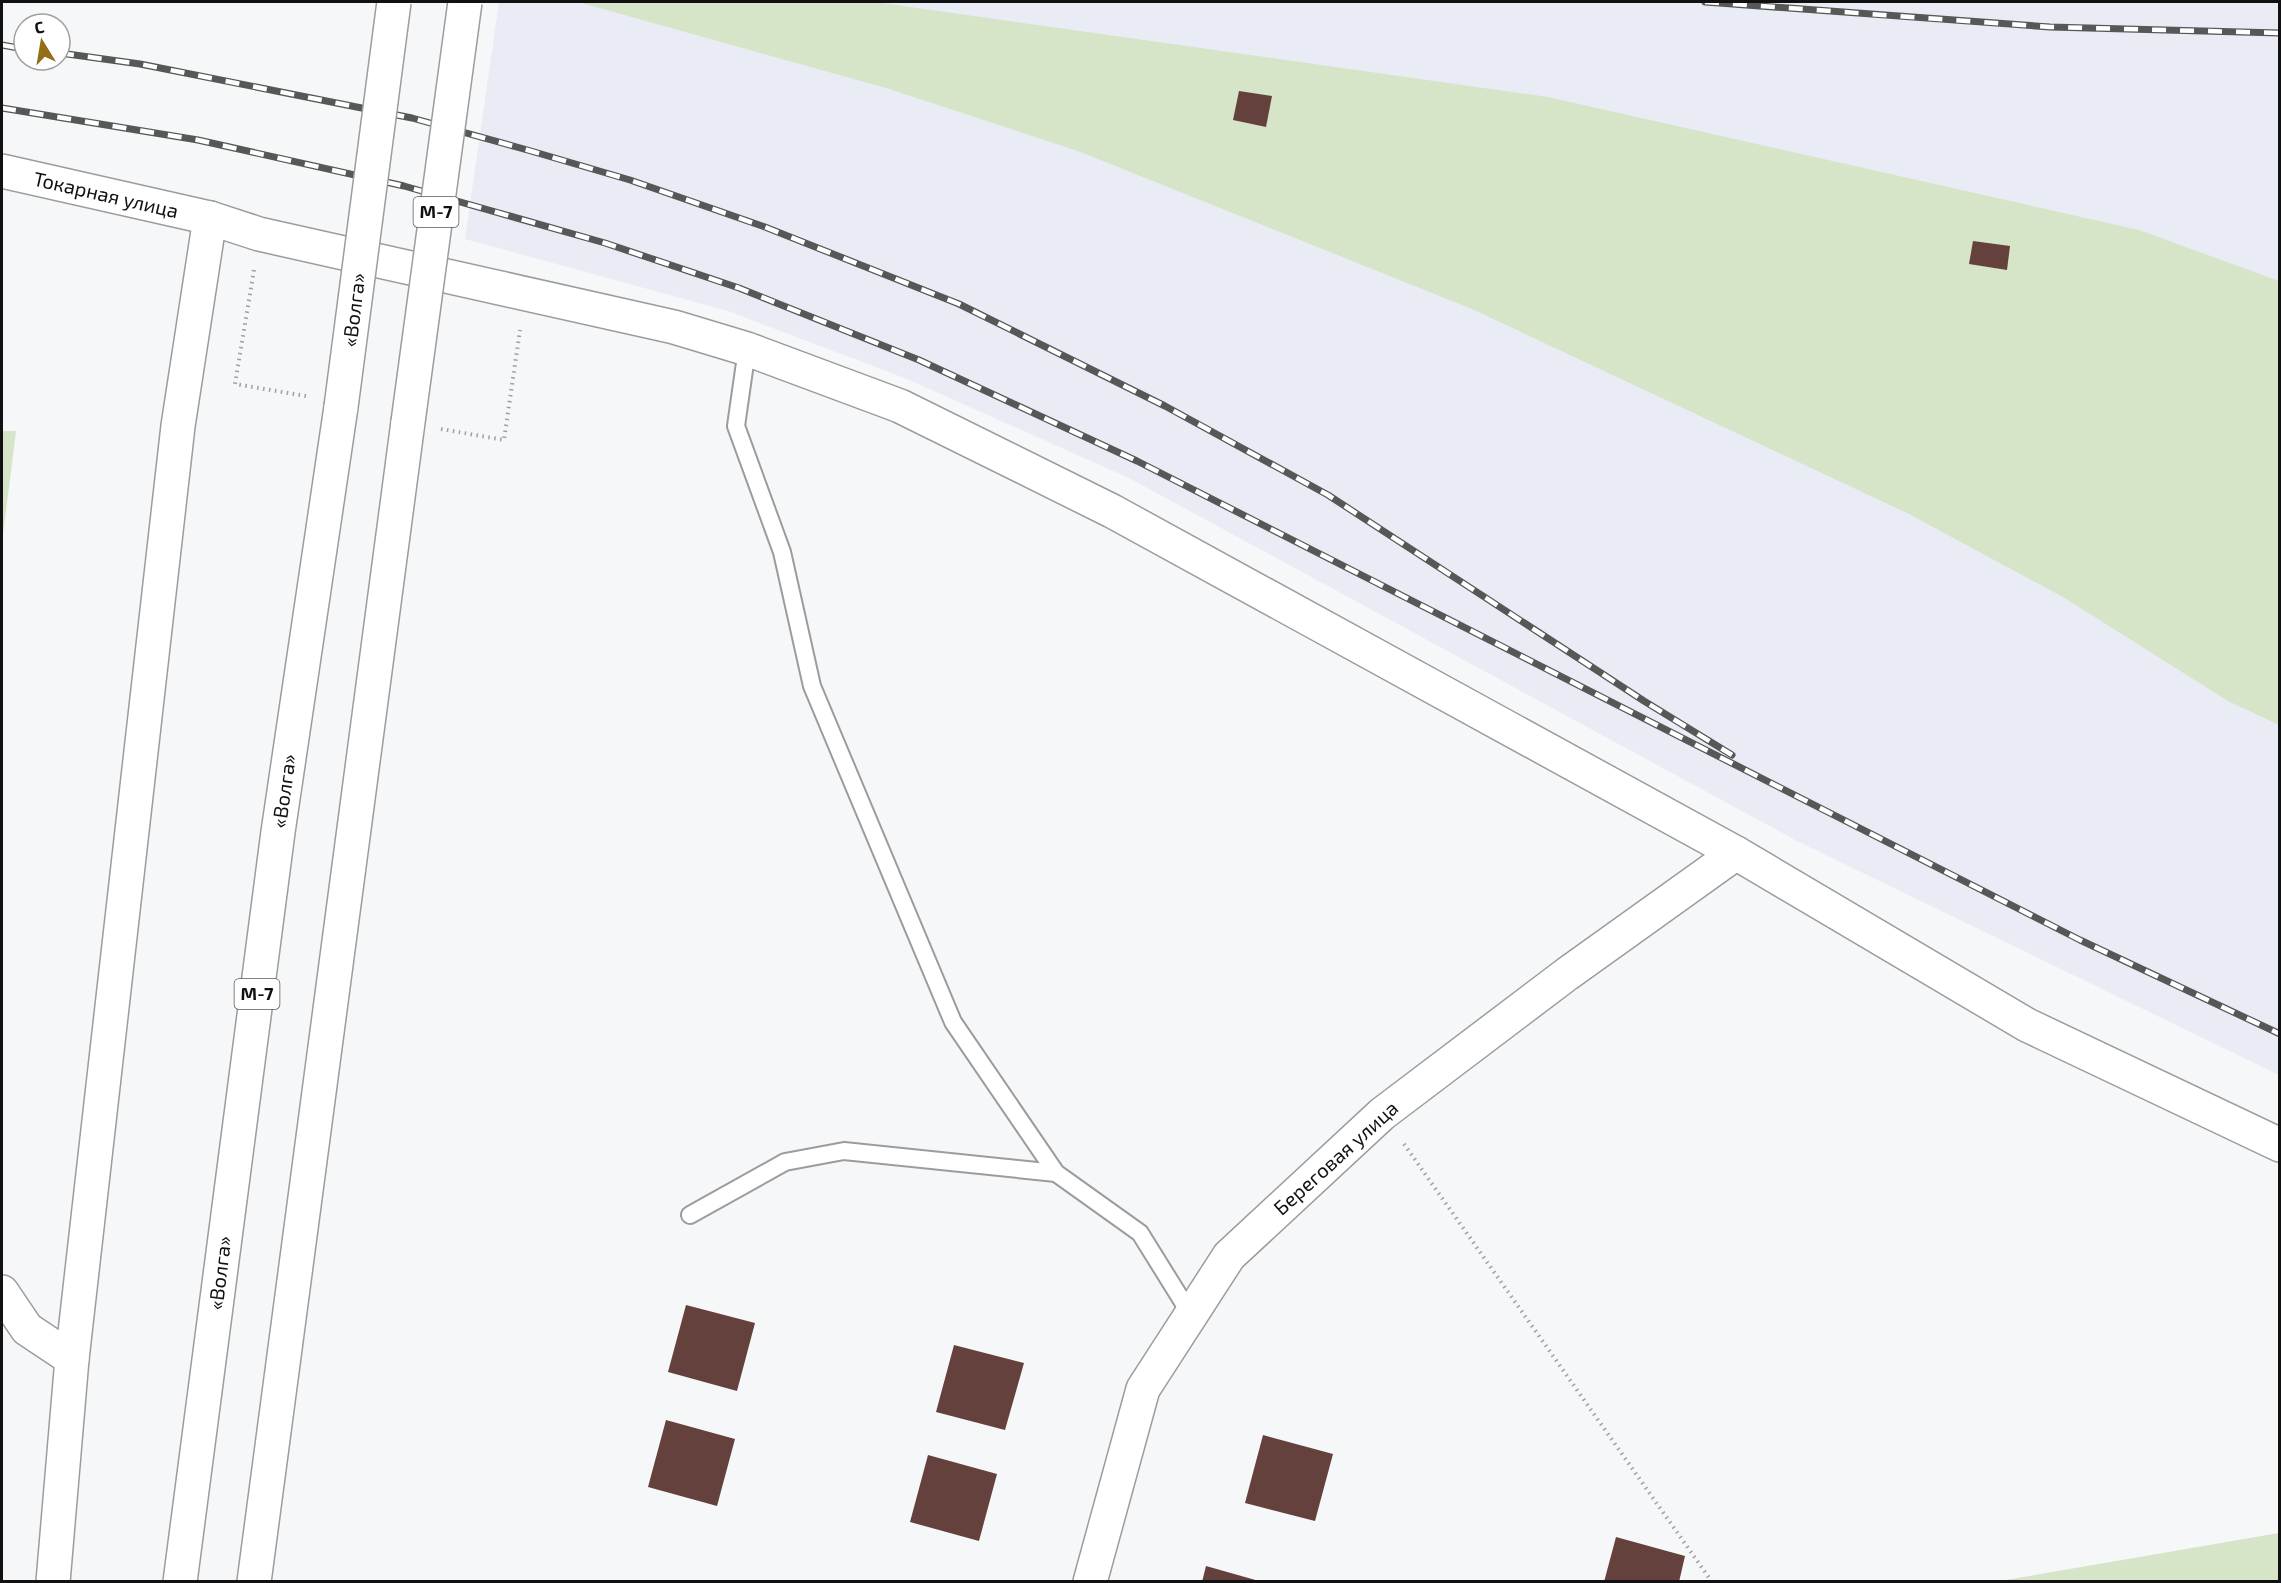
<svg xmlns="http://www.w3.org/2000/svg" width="2281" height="1583" viewBox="0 0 2281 1583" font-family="'Exo 2',sans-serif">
  <rect width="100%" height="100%" fill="#f6f7f8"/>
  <path fill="#e9ecf4" d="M499,2H2279V1075L1797,841L1129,478L907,379L728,311L465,239Z"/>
  <g fill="#d6e4c8">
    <path d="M578,2H875L1548,97L2139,230L2279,281V725L2228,701L2063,597L1907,513L1472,309L1078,151L886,88Z"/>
    <path d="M2,431H16L2,543Z"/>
    <path d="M2279,1533V1581H2000Z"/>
  </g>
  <g fill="#65413d">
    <path d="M1239,91L1272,96L1266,127L1233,120Z"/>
    <path d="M1973,241L2010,246L2007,270L1969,264Z"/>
    <path d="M686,1305L755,1323L737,1391L668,1372Z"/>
    <path d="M954,1345L1024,1363L1005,1430L936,1412Z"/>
    <path d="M666,1420L735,1439L717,1506L648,1487Z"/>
    <path d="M1263,1435L1333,1454L1315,1521L1245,1503Z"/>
    <path d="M928,1455L997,1474L979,1541L910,1522Z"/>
    <path d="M1616,1537L1685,1556L1679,1582H1604Z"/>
    <path d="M1206,1566L1259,1581V1582H1202Z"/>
  </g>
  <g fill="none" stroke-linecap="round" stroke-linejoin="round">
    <g stroke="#9b9c9d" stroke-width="20">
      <g id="service">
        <path d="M747,349L736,426L782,552L812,686L953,1022L1056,1173L1140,1233L1191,1315"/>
        <path d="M690,1215L785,1162L844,1151L1056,1173"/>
      </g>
    </g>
    <g stroke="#9b9c9d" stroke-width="36">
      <g id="minor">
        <path d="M2,1292L27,1329L72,1359"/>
        <path d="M53,1582L72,1359L178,426L210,218"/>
        <path d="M1090,1582L1143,1389L1229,1256L1382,1114L1567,974L1736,853"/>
      </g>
    </g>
    <g stroke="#9b9c9d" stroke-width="36">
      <path id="tertiary" d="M2,171L210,218L259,234L674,327L747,349L900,406L1112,511L1736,853L2027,1025L2280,1145"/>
    </g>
    <g stroke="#9b9c9d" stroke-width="36">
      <g id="trunk">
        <path d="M180,1582L278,832L341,407"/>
        <path d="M254,1582L408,422"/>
      </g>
    </g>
    <g stroke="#9fa0a0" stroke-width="4" stroke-dasharray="1.5 4.5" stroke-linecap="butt">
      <path d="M254,270L235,384L306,396"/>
      <path d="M441,429L504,440L520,330"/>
      <path d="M1404,1144L1712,1582"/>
    </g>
    <use href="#service" stroke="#fff" stroke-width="16"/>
    <use href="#minor" stroke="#fff" stroke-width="33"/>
    <use href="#tertiary" stroke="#fff" stroke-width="33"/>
    <use href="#trunk" stroke="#fff" stroke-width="33"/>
    <g stroke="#565757" stroke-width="7">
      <g id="rail">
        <path d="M1705,2L2050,27L2280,33"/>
        <path d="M2,45L24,49"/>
        <path d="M60,53L140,64L412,118L531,151L630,180L765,227L959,304L1165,406L1328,495L1644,701L1732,755"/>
        <path d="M2,108L198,140L404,186L605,243L739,288L919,360L1137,461L2080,940L2280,1034"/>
      </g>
    </g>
    <use href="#rail" stroke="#fff" stroke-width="4.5" stroke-dasharray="14" stroke-linecap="butt"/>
    <g stroke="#9b9c9d" stroke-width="36" stroke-linecap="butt">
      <g id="trunk-bridge">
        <path d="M341,407L394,2"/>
        <path d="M408,422L465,2"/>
      </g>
    </g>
    <use href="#trunk-bridge" stroke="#fff" stroke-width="33"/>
  </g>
  <g text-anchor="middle" stroke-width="6" stroke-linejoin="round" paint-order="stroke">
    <g fill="#fff" stroke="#585858" stroke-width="1.5">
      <rect x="413.5" y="197" width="45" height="30" rx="4.5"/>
      <rect x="234.5" y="979" width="45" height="30" rx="4.5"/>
    </g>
    <g font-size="18" font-weight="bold" fill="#111">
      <text x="436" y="218">М-7</text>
      <text x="257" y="1000">М-7</text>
    </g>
    <g font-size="20" fill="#111" stroke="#fff">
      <text transform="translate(106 195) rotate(13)" y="7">Токарная улица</text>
      <text transform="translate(354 310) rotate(-83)" y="7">«Волга»</text>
      <text transform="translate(284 791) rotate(-82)" y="7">«Волга»</text>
      <text transform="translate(1336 1158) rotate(-42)" y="7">Береговая улица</text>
      <text transform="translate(220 1273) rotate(-83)" y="7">«Волга»</text>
    </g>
  </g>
  <rect width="2281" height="1583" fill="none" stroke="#111111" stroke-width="6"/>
  <g transform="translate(42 42) rotate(349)"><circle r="28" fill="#ffffff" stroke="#a0a0a0" stroke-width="1.5"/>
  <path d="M0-4.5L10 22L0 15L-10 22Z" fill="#936e16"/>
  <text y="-9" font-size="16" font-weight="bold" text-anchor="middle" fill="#111111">С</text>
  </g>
</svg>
